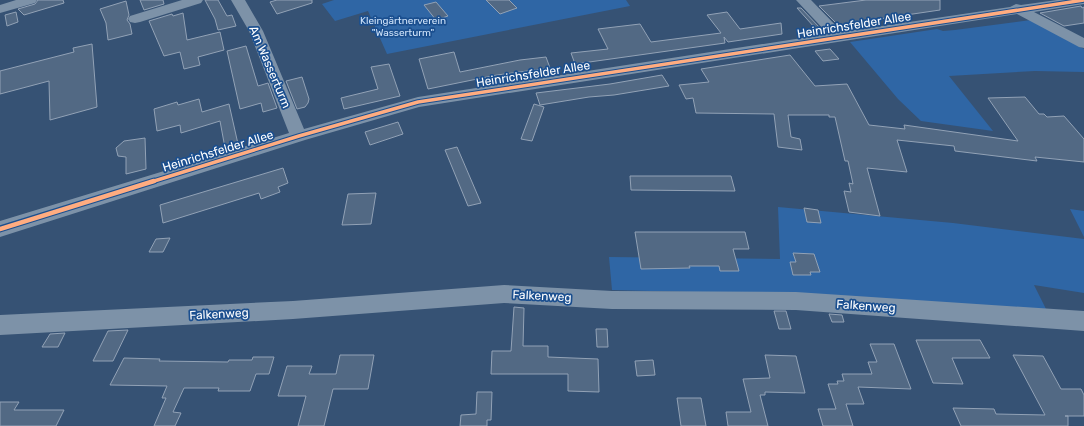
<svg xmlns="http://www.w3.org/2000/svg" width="1084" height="426" viewBox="0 0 1084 426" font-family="Rubik,sans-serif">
  <rect width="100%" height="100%" fill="#365274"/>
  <g fill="#2f66a5">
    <path d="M334,0H626L630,6L387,54L368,11L335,21L322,4Z"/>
    <path d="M1031,20L1084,49V72L1035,71L949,76L993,131L921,121L898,99L850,42L937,29L943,31L955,30Z"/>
    <path d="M778,207L953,223L1084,239V293L1034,285L1047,311L689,292L612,290L609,257L780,259Z"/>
    <path d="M1070,209L1084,211V237Z"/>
  </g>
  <g fill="#526984" stroke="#92a2b6">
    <path d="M38,0H63L64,3L24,15L18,9L35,4Z"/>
    <path d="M140,0H163L164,4L144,10Z"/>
    <path d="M205,0H218L227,16L232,15L236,26L218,30L215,19Z"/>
    <path d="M277,0H312V3L277,14L270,2Z"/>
    <path d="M486,0H509L517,8L500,14Z"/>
    <path d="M866,0H940V10L838,25L819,6Z"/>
    <path d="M126,1L129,15L127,20L130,24L132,34L108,40L106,23L100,9Z"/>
    <path d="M436,2L448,16L436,20L424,5Z"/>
    <path d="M1081,6L1082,8L1084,7V23L1064,26L1040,13Z"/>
    <path d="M797,8H801L820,28H815Z"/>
    <path d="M16,12L18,22L7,26L5,15Z"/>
    <path d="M727,12L740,29L781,23L782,34L728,42L724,37L725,43L575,64L571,53L608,49L598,29L640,24L651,42L721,33L707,15Z"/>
    <path d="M183,13L187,40L220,32L224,50L198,57L200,65L184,69L180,52L164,56L149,21L172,14L173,16Z"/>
    <path d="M92,44L97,107L50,120L49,81L0,94V71L74,52L73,48Z"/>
    <path d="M246,46L258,86L268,83L277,108L263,112L261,103L240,109L227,51Z"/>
    <path d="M830,49L839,59L823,61L815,51Z"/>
    <path d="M454,52L460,72L520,60L546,57L550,68L497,75L428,89L419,59Z"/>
    <path d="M790,55L815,86L847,84L869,125L905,129L904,125L1018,141L988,98L1025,97L1039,114H1044L1047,117L1064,116L1084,139V162L1035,157L1037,161L955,151L954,146L897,140L907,172L867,168L880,216L849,212L844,191L851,192L849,183L853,184L848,161H845L835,117H829V115H788L791,137L800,139L802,150L778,147L774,114L696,113L693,98L686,99L679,85L709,82L701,69Z"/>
    <path d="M389,64L400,96L344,109L341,98L378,89L371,67Z"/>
    <path d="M662,75L669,86L614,95L589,97L540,105L536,93L610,84Z"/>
    <path d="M302,77L309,99L308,103L305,107L297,109L286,81Z"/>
    <path d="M199,99L202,112L229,104L238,144L225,148L220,121L181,133L180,125L157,131L154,109L177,102L178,105Z"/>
    <path d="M534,104L544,107L532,141L521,139Z"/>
    <path d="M398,122L403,134L370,145L365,132Z"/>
    <path d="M145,138L146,169L126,174V157L118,156L116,148L124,141Z"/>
    <path d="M457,147L481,203L468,206L445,150Z"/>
    <path d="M283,168L288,183L278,187L280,192L261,199L259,193L163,223L160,205Z"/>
    <path d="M630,176H731L735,191L631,190Z"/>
    <path d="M376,193L371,224L342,225L348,194Z"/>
    <path d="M804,208L818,210L821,223L807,222Z"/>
    <path d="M635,232H745L749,249H733L739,271H720L719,266H689L690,268L641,269Z"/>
    <path d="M170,238L163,252H149L156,239Z"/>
    <path d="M793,253L814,254L820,272H810L811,275H793L790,262H796Z"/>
    <path d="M514,307L524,308L523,346H548V357L598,359L599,392L568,391V374H491L492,351H511Z"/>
    <path d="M774,311H786L791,329H779Z"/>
    <path d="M829,314L842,315L844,322H832Z"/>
    <path d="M596,329H607L608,347H597Z"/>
    <path d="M128,330L113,361H93L108,331Z"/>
    <path d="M65,333L58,347H42L50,334Z"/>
    <path d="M916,340H980L990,358H952L963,384L933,383Z"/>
    <path d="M870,344H894L911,389L858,387L864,404H846L853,426H823L818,409H836L828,384H838L837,381H844L842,374H872L868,362H877Z"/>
    <path d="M340,355H374L368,389H333L324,426H298L306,396H278L287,366H312L309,374H336Z"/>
    <path d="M765,355L796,356L805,393L765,392V395H760L768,426H728L726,412H751L743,379L770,378Z"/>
    <path d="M1013,355L1043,356L1061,389H1081L1084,395V416H1065H1068V426H961L953,408L994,409L996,414L1045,415Z"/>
    <path d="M253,357H274L269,374H256L250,391H218L219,388H184L173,412L181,413L175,426H154L166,398H162L167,386L110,385L124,358L160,359L159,361L228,362L229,360H252Z"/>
    <path d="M653,360L655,375L637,376L635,361Z"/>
    <path d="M477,392H492L491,420H487V426H460L461,415L476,414Z"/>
    <path d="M677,398H701L706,426H681Z"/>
    <path d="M0,402H19L14,410H64L56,426H0Z"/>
  </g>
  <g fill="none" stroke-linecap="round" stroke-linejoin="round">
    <g fill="#7d92a8" fill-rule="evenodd">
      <path d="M16,0H37L35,3L0,13V5Z"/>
      <path d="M182,0H203L201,3L140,22L135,23L130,22L128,19L130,16Z"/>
      <path d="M231,0H245L263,31L304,129L418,97L828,34L796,0H811L842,32L1010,7L1016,4L1021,5L1057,0H1084V4L1034,12L1084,38V48L1079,47L1017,14L419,107L305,140L0,237V221L289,133L249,31Z"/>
      <path d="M504,285L612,291L796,292L1084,311V331L796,310L612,309L504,303L293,319L0,335V315L293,301Z"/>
    </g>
    <g stroke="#1b4f8f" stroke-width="5.5">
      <path id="cycleway-far1" d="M151,182L299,136L418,102L1084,0"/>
    </g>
    <g stroke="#1b4f8f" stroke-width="7">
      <path id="cycleway" d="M0,229L154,181"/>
    </g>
    <use href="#cycleway-far1" stroke="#ffac80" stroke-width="3.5"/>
    <use href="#cycleway" stroke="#ffac80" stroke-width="4.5"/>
  </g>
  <g text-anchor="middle" stroke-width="3.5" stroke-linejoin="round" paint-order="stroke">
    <g font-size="10" fill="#cfe3fa" stroke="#1b4f8f">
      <text x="403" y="24">Kleingärtnerverein<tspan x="403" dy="12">"Wasserturm"</tspan></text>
    </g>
    <g font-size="12" fill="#fff" stroke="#1b4f8f">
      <text transform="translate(854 25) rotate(-9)" y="4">Heinrichsfelder Allee</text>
      <text transform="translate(270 67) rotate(67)" y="4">Am Wasserturm</text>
      <text transform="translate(533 74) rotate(-9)" y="4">Heinrichsfelder Allee</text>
      <text transform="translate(218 151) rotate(-17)" y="4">Heinrichsfelder Allee</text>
      <text transform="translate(542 296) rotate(3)" y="4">Falkenweg</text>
      <text transform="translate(866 306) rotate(4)" y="4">Falkenweg</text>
      <text transform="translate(219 314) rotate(-3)" y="4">Falkenweg</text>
    </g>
  </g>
</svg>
